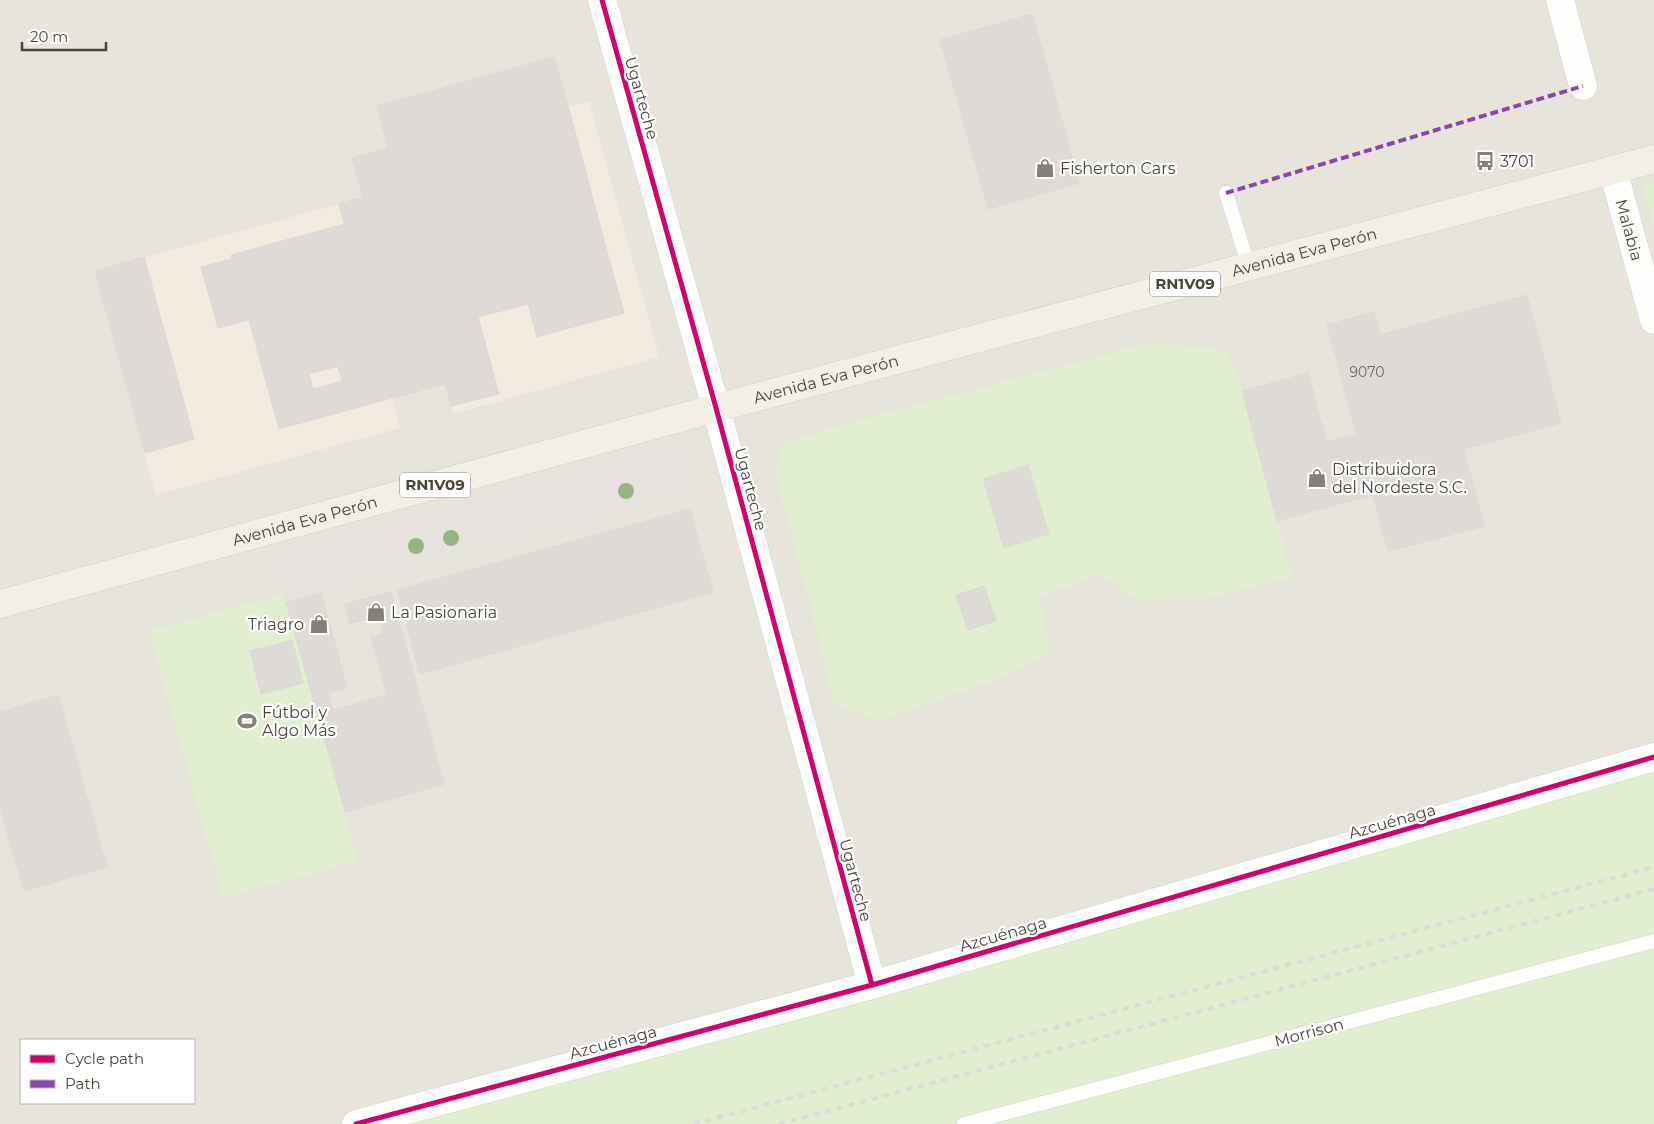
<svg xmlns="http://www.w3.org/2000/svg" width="1654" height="1124" viewBox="0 0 1654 1124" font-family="Montserrat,sans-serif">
  <rect width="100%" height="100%" fill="#f4f2ee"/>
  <path fill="#e7e4dc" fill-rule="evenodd" d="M0,0H1654V889L779,1124H0ZM21,1040H194V1103H21Z"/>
  <g fill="#f3ebdf">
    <path d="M554,57L568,107L589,101L659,357L453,414L392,189L363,197L352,158L388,148L377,106Z"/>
    <path d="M339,204L400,428L156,495L95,271Z"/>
  </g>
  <g fill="#e1eecf">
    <path d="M1654,182V226L1642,185Z"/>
    <path d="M1153,342L1227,351L1239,379L1292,577L1204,599L1138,601L1100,575L1039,597L1051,653L991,682L877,721L834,703L809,599L775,474L783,443L849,423Z"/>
    <path d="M284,594L358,861L223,898L149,631Z"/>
    <path d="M1654,757V1124H356Z"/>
  </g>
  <path fill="#e6e3df" d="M679,441L693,490L286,603L273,554Z"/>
  <g fill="#dedbd6" stroke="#dcd9d4" fill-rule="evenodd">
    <path d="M1032,14L1046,62L954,88L940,40Z"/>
    <path d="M554,57L566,99L388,148L377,106Z"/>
    <path d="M1046,62L1079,183L988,209L954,88Z"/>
    <path d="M566,99L577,138L363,197L352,158Z"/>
    <path d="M577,138L598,218L549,231L527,152Z"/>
    <path d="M527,152L538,192L403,230L392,189Z"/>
    <path d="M392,189L445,384L392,398L339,204Z"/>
    <path d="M538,192L549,231L461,256L450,217Z"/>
    <path d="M450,217L478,317L431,330L403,230Z"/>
    <path d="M598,218L624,313L537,337L511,242Z"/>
    <path d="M344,224L392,398L279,429L231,255ZM338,366L342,381L313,389L309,374Z"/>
    <path d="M511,242L528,304L478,317L461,256Z"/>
    <path d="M144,257L194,439L145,453L95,271Z"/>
    <path d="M232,259L248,320L218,328L201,267Z"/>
    <path d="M1527,295L1561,423L1509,437L1475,309Z"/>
    <path d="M1475,309L1509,437L1464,449L1430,321Z"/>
    <path d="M1374,312L1435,539L1388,551L1327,325Z"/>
    <path d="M478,317L499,394L451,406L431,330Z"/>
    <path d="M1430,321L1484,526L1435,539L1380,335Z"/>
    <path d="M1308,373L1343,503L1277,521L1242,391Z"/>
    <path d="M1356,434L1373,495L1343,503L1327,442Z"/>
    <path d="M1028,465L1049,534L1004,548L983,479Z"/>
    <path d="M690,509L713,592L420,674L397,590Z"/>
    <path d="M984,586L996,621L968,630L956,595Z"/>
    <path d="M391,592L444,784L345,812L286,603L321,593L347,688L328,693L333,710L387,695L371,637L384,634L379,616L350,624L345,604Z"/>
    <path d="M292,640L303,683L261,694L250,651Z"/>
    <path d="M58,695L107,867L24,891L0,808V712Z"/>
  </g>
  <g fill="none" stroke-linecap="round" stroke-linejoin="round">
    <g stroke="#d2d0cb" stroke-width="15">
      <g id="lane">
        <path d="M1226,193L1249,267"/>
        <path d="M964,1124L1654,941"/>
      </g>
    </g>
    <g stroke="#d2d0cb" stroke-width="29">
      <g id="street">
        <path d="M602,0L716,408L872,985"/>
        <path d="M1560,0L1583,86"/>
        <path id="s1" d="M1613,170L1654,320"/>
        <path d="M356,1124L872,985L1654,757"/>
      </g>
    </g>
    <g stroke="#d6cebb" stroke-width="29">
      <g id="primary">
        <path id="s2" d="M0,604L716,408L1654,159"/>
      </g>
    </g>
    <use href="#lane" stroke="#fdfdfc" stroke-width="14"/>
    <use href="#street" stroke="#fdfdfc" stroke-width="28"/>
    <use href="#primary" stroke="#f2efe6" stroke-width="28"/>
    <g stroke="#dbdbda" stroke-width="4" stroke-dasharray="6 6" stroke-linecap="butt">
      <path d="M694,1124L1654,867"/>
      <path d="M779,1124L1654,889"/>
    </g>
    <path stroke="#8e44ad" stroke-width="4" stroke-dasharray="8 4" stroke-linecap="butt" d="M1226,193L1583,86"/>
    <g stroke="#fff" stroke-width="8">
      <g id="cycleway">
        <path d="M602,0L716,408L872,985"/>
        <path d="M356,1124L872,985L1654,757"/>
      </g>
    </g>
    <use href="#cycleway" stroke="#d6006c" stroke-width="5"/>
  </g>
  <g fill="#96b382">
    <circle cx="626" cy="491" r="8"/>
    <circle cx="451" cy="538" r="8"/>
    <circle cx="416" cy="546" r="8"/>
  </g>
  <defs>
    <g id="bus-bare" transform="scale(1.5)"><path d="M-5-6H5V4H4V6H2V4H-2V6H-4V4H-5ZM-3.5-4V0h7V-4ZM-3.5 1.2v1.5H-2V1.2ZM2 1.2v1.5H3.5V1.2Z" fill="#868178" stroke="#fff" stroke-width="2.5" paint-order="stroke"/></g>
    <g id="shop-bare" transform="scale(1.5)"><path d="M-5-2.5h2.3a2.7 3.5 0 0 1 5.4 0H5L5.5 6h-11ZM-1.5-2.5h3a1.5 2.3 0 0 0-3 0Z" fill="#868178" stroke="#fff" stroke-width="2.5" paint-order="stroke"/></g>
    <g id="stadium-bare" transform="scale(1.5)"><path d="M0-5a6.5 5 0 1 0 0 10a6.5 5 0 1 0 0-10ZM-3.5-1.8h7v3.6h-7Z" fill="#868178" stroke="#fff" stroke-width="2.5" paint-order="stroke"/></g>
  </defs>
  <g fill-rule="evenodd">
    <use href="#bus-bare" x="1485" y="161"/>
    <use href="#shop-bare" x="1045" y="168"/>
    <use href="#shop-bare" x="1317" y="478"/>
    <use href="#shop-bare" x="376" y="612"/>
    <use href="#shop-bare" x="319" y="624"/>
    <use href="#stadium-bare" x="247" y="721"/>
  </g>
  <g text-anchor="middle" stroke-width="4.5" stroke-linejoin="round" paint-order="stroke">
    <g font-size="14" fill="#706a61">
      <text x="1367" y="377">9070</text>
    </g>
    <g fill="#fff" stroke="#817c74" stroke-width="1">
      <rect x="1150" y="271.5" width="70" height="25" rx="4"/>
      <rect x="400" y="472.5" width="70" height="25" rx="4"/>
    </g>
    <g font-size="15" font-weight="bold" fill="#4b4439">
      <text x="1185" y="289">RN1V09</text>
      <text x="435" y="490">RN1V09</text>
    </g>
    <g font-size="16" fill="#4b4439" stroke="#fff">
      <text transform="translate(642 98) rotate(74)" y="6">Ugarteche</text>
      <text dy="6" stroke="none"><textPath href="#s1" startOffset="62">Malabia</textPath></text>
      <text dy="6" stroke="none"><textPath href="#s2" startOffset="1351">Avenida Eva Perón</textPath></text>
      <text dy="6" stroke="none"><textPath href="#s2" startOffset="856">Avenida Eva Perón</textPath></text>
      <text transform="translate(751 489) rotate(75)" y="6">Ugarteche</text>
      <text dy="6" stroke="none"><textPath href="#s2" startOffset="316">Avenida Eva Perón</textPath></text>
      <text transform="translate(1392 821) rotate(-16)" y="6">Azcuénaga</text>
      <text transform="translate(856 880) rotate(75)" y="6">Ugarteche</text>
      <text transform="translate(1003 934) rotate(-16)" y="6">Azcuénaga</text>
      <text transform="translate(1309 1032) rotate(-15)" y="6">Morrison</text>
      <text transform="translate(613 1042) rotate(-15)" y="6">Azcuénaga</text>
    </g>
    <g font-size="16" fill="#4b4439" stroke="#fff" text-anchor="start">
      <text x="1500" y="167">3701</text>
      <text x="1060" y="174">Fisherton Cars</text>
      <text x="1332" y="475">Distribuidora<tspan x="1332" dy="18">del Nordeste S.C.</tspan></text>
      <text x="391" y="618">La Pasionaria</text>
      <text x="304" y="630" text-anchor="end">Triagro</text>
      <text x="262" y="718">Fútbol y<tspan x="262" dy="18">Algo Más</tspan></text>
    </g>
  </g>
  <rect x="20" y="1039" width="175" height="65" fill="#ffffff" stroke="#b7b4b0"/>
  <rect x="30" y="1055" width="25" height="8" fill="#d6006c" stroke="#b7b4b0"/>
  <text x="65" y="1064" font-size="15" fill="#4b4439">Cycle path</text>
  <rect x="30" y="1080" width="25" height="8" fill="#8e44ad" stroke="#b7b4b0"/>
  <text x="65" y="1089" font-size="15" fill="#4b4439">Path</text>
  <path d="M22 42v8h84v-8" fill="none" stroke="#4b4439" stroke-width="2.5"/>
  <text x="30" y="42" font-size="15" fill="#4b4439" stroke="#ffffff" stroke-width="4" paint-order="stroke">20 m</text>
</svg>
